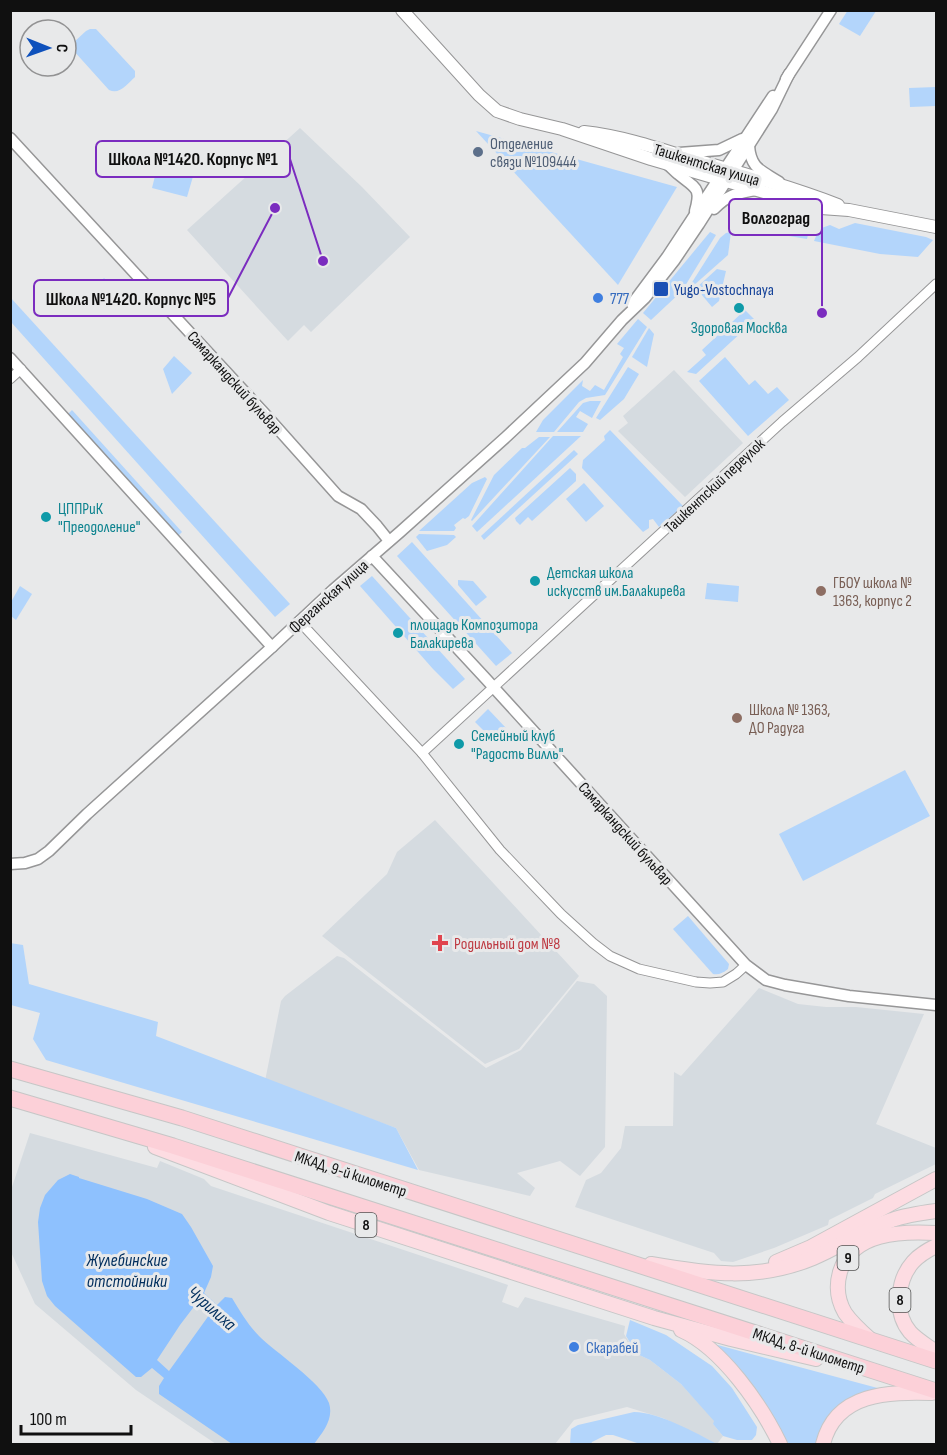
<svg xmlns="http://www.w3.org/2000/svg" width="947" height="1455" viewBox="0 0 947 1455" font-family="'Sofia Sans Condensed',sans-serif">
  <rect width="100%" height="100%" fill="#e8e9ea"/>
  <g fill="#d5dbe0">
    <path d="M300,128L362,187L410,237L311,332L304,325L288,341L187,230Z"/>
    <path d="M674,370L743,443L685,497L618,431L628,423L623,416Z"/>
    <path d="M435,820L579,976L519,1049L485,1064L322,936L387,874L397,852Z"/>
    <path d="M337,956L344,958L486,1068L521,1050L577,981L594,984L607,996L605,1147L580,1176L560,1161L517,1173L535,1188L530,1196L419,1170L396,1128L265,1081L281,1001L285,996Z"/>
    <path d="M759,988L798,1004L826,1007H856L924,1014L876,1124L936,1148V1164L875,1194L873,1198L829,1220L828,1225L774,1248L733,1262L721,1261L714,1253L575,1207L586,1180L601,1173L621,1148L625,1126H673L674,1072L681,1076Z"/>
    <path d="M30,1133L157,1168L160,1161L204,1179L211,1186L479,1275L508,1285L502,1302L518,1308L525,1297L625,1326L624,1334L637,1354L650,1360L681,1384L715,1421L713,1424L723,1436L717,1444L663,1418L627,1407L574,1420L555,1444H216L136,1390L35,1304L11,1252V1190Z"/>
  </g>
  <g fill="#b3d5fb">
    <path d="M848,10L876,11L860,36L839,24Z"/>
    <path d="M90,29H96L135,71V77C127,84 120,95 109,90L73,50V43L86,31Z"/>
    <path d="M936,87V106L910,107L909,88Z"/>
    <path d="M476,131L677,187L618,285Z"/>
    <path d="M158,164L194,173L187,197L152,188Z"/>
    <path d="M784,218L801,219L810,227L807,239L783,235Z"/>
    <path d="M855,223L926,237L933,240L918,257L880,254L814,241L819,229L830,225L839,229Z"/>
    <path d="M710,232L716,235L682,291L651,320L643,313Z"/>
    <path d="M731,232L728,255L693,286L691,284L720,238L726,233Z"/>
    <path d="M717,269L726,271L719,301L712,307L696,288Z"/>
    <path d="M104,278L125,301L110,317L88,296Z"/>
    <path d="M10,297L290,604L275,617L11,322Z"/>
    <path d="M745,310L755,320L696,374L687,372L706,355L702,350Z"/>
    <path d="M638,319L647,327L605,395L586,398L579,402L554,432H536L543,420L583,380L582,386L590,391L595,385L604,390L623,357L620,354L624,348L617,344Z"/>
    <path d="M649,328L654,334L647,367L632,357Z"/>
    <path d="M174,356L192,373L172,394L163,369Z"/>
    <path d="M725,357L749,385L755,380L768,394L777,387L789,400L748,436L699,381Z"/>
    <path d="M628,367L639,374L624,399L600,420L596,418Z"/>
    <path d="M590,401H601L592,418L580,411L576,417L588,424L583,432H557L583,403Z"/>
    <path d="M72,410L182,532L178,536L65,417Z"/>
    <path d="M610,430L683,506L659,527L653,519L649,520V528L643,532L582,468L583,460L605,440L604,436Z"/>
    <path d="M553,436H581L477,532L472,526Z"/>
    <path d="M539,437H550L472,521L471,520L494,475L522,448H525Z"/>
    <path d="M574,450L578,454L484,540L481,536Z"/>
    <path d="M570,468L576,474V481L532,521L528,517L520,525L516,521L515,518Z"/>
    <path d="M485,477L487,479L469,516L465,519L463,518L454,525L456,528L454,531H419L472,483Z"/>
    <path d="M584,483L604,506L586,522L566,499Z"/>
    <path d="M419,534L454,535L456,537L447,545L427,551L416,537Z"/>
    <path d="M412,542L512,653L496,666L397,556Z"/>
    <path d="M372,576L465,679L453,689L433,669L360,586Z"/>
    <path d="M458,580L473,581L487,597L476,606L458,585Z"/>
    <path d="M707,583L739,586L738,602L705,599Z"/>
    <path d="M20,586L32,594L16,620L11,616V602Z"/>
    <path d="M488,709L506,728L494,741L475,722Z"/>
    <path d="M905,770L930,816L803,881L779,834Z"/>
    <path d="M688,916L729,964L728,969C723,973 719,975 713,974L673,929Z"/>
    <path d="M10,943L23,945L29,984L158,1022L156,1036L396,1128L418,1170L46,1060L33,1039L40,1013L11,1005Z"/>
    <path d="M630,1320L666,1335L712,1366L732,1388L757,1427L756,1435L752,1440H737L723,1436L713,1424L714,1421L681,1384L650,1360L637,1354L626,1336Z"/>
    <path d="M714,1344L885,1390L856,1399L820,1444H789L773,1420Z"/>
    <path d="M634,1412C659,1412 696,1433 717,1444H640L613,1435H606L592,1442L591,1444H570L571,1429L578,1425Z"/>
  </g>
  <path fill="#8ec1fe" fill-rule="evenodd" d="M70,1174L79,1177V1178L147,1199L182,1214L191,1227L213,1266L211,1277L204,1293L217,1305L225,1297L232,1298C240,1311 248,1325 259,1336C275,1352 322,1383 329,1403C334,1419 323,1432 314,1444H232L159,1394V1386L164,1378L152,1368L141,1377H136L55,1306L47,1296L42,1281L38,1222L40,1208L45,1195L58,1180ZM199,1300L212,1311L169,1371L157,1360L180,1325Z"/>
  <g fill="none" stroke-linecap="round" stroke-linejoin="round">
    <g stroke="#969697" stroke-width="11">
      <g id="minor">
        <path d="M10,379L21,369"/>
        <path d="M299,621L422,753L500,850L561,914L593,943L610,956L639,969L696,982L710,983L723,982L736,974L746,965"/>
        <path d="M422,753L782,422L858,357L936,284"/>
      </g>
    </g>
    <g stroke="#969697" stroke-width="13">
      <g id="tertiary">
        <path d="M786,79L831,10"/>
        <path d="M10,138L263,412L338,496L361,509L377,526L389,541"/>
        <path d="M749,146C751,169 761,170 779,182"/>
        <path d="M679,153L719,150L742,139"/>
        <path d="M667,164C671,167 674,171 678,174C695,188 702,187 695,211"/>
        <path d="M714,209C729,194 735,194 755,190"/>
        <path d="M632,304L667,257L773,96"/>
        <path d="M10,358L272,647"/>
        <path d="M372,556L486,679L746,965L766,980L785,985L849,996L936,1005"/>
        <path d="M10,864L25,863L38,859L49,851L87,814L272,647L333,590L400,532L506,437L585,363L622,320L645,298L674,261L699,224L772,109L789,74"/>
      </g>
    </g>
    <g stroke="#969697" stroke-width="14">
      <g id="secondary">
        <path d="M402,10L479,95L497,111L520,119L562,129L651,159L808,205L821,208L849,210L936,227"/>
        <path d="M584,132C621,136 657,148 692,159C741,173 791,187 838,205"/>
      </g>
    </g>
    <g stroke="#c6c6c6" stroke-width="16">
      <g id="primary">
        <path d="M155,1147L329,1213L654,1318L731,1339L816,1359"/>
        <path d="M936,1246C928,1250 920,1254 913,1262C897,1280 894,1313 910,1332C917,1340 928,1346 936,1352"/>
        <path d="M776,1262L811,1247L936,1179"/>
        <path d="M651,1264C708,1274 758,1281 813,1258C840,1247 864,1229 892,1220C906,1215 921,1213 936,1211"/>
        <path d="M681,1330C722,1348 761,1405 780,1444"/>
        <path d="M871,1340C862,1332 852,1323 845,1313C838,1301 836,1286 840,1272C852,1232 902,1231 936,1233"/>
        <path d="M823,1444C836,1392 889,1392 932,1393"/>
      </g>
    </g>
    <g stroke="#c6c6c6" stroke-width="17">
      <g id="trunk">
        <path d="M10,1069L182,1118L936,1361"/>
        <path d="M10,1098L173,1146L936,1391"/>
      </g>
    </g>
    <use href="#minor" stroke="#fff" stroke-width="9"/>
    <use href="#tertiary" stroke="#fff" stroke-width="10"/>
    <use href="#secondary" stroke="#fff" stroke-width="12"/>
    <use href="#primary" stroke="#fddce2" stroke-width="14"/>
    <use href="#trunk" stroke="#fcd0d8" stroke-width="15"/>
  </g>
  <circle fill="#5c6f8a" stroke="#e8e9ea" stroke-width="2" cx="478" cy="152" r="6"/>
  <rect fill="#1a4fb4" stroke="#e8e9ea" stroke-width="2" x="653" y="281" width="16" height="16" rx="3"/>
  <g fill="#3f7fe0" stroke="#e8e9ea" stroke-width="2">
    <circle cx="598" cy="298" r="6"/>
    <circle cx="574" cy="1347" r="6"/>
  </g>
  <g fill="#0f9aa8" stroke="#e8e9ea" stroke-width="2">
    <circle cx="739" cy="308" r="6"/>
    <circle cx="46" cy="517" r="6"/>
    <circle cx="535" cy="581" r="6"/>
    <circle cx="398" cy="633" r="6"/>
    <circle cx="459" cy="744" r="6"/>
  </g>
  <g fill="#8d6e63" stroke="#e8e9ea" stroke-width="2">
    <circle cx="821" cy="591" r="6"/>
    <circle cx="737" cy="718" r="6"/>
  </g>
  <path fill="#e0444e" stroke="#e8e9ea" stroke-width="2" d="M437 934h6v6h6v6h-6v6h-6v-6h-6v-6h6z"/>
  <g text-anchor="middle" stroke-width="6" stroke-linejoin="round" paint-order="stroke">
    <g fill="#e8e9ea" stroke="#515151" stroke-width="1.5">
      <rect x="355.5" y="1213" width="21" height="24" rx="4.5"/>
      <rect x="837.5" y="1246" width="21" height="24" rx="4.5"/>
      <rect x="889.5" y="1288" width="21" height="24" rx="4.5"/>
    </g>
    <g font-size="15" font-weight="bold" fill="#101010">
      <text x="366" y="1230">8</text>
      <text x="848" y="1263">9</text>
      <text x="900" y="1305">8</text>
    </g>
    <g font-size="16" fill="#4e5e75" stroke="#e8e9ea" text-anchor="start">
      <text x="490" y="149">Отделение<tspan x="490" dy="18">связи №109444</tspan></text>
    </g>
    <g font-size="16" fill="#101010" stroke="#e8e9ea">
      <text transform="translate(707 164) rotate(17)" y="6">Ташкентская улица</text>
      <text transform="translate(235 382) rotate(48)" y="6">Самаркандский бульвар</text>
      <text transform="translate(714 485) rotate(-43)" y="6">Ташкентский переулок</text>
      <text transform="translate(328 596) rotate(-42)" y="6">Ферганская улица</text>
      <text transform="translate(626 833) rotate(48)" y="6">Самаркандский бульвар</text>
      <text transform="translate(351 1173) rotate(18)" y="6">МКАД, 9-й километр</text>
      <text transform="translate(809 1350) rotate(18)" y="6">МКАД, 8-й километр</text>
    </g>
    <g font-size="16" fill="#164399" stroke="#e8e9ea" text-anchor="start">
      <text x="674" y="295">Yugo-Vostochnaya</text>
    </g>
    <g font-size="16" fill="#366cbe" stroke="#e8e9ea" text-anchor="start">
      <text x="610" y="304">777</text>
      <text x="586" y="1353">Скарабей</text>
    </g>
    <g font-size="16" fill="#0d838f" stroke="#e8e9ea" text-anchor="start">
      <text x="739" y="333" text-anchor="middle">Здоровая Москва</text>
      <text x="58" y="514">ЦППРиК<tspan x="58" dy="18">"Преодоление"</tspan></text>
      <text x="547" y="578">Детская школа<tspan x="547" dy="18">искусств им.Балакирева</tspan></text>
      <text x="410" y="630">площадь Композитора<tspan x="410" dy="18">Балакирева</tspan></text>
      <text x="471" y="741">Семейный клуб<tspan x="471" dy="18">"Радость Вилль"</tspan></text>
    </g>
    <g font-size="16" fill="#785e54" stroke="#e8e9ea" text-anchor="start">
      <text x="833" y="588">ГБОУ школа №<tspan x="833" dy="18">1363, корпус 2</tspan></text>
      <text x="749" y="715">Школа № 1363,<tspan x="749" dy="18">ДО Радуга</tspan></text>
    </g>
    <g font-size="16" fill="#be3a42" stroke="#e8e9ea" text-anchor="start">
      <text x="454" y="949">Родильный дом №8</text>
    </g>
    <g font-size="18" font-style="italic" fill="#012e5d" stroke="#e8e9ea">
      <text x="127" y="1266">Жулебинские<tspan x="127" dy="21">отстойники</tspan></text>
      <text transform="translate(212 1308) rotate(41)" y="6">Чурилиха</text>
    </g>
  </g>
  <path fill="none" stroke="#7b2cbf" stroke-width="2" d="M323 261L290 159M822 313L822 217M275 208L228 298"/>
  <g fill="#7b2cbf" stroke="#e8e9ea" stroke-width="2">
    <circle cx="323" cy="261" r="6"/>
    <circle cx="822" cy="313" r="6"/>
    <circle cx="275" cy="208" r="6"/>
  </g>
  <g fill="#e8e9ea" stroke="#7b2cbf" stroke-width="2">
    <rect x="96" y="141" width="194" height="36" rx="6"/>
    <rect x="729" y="199" width="93" height="36" rx="6"/>
    <rect x="34" y="280" width="194" height="36" rx="6"/>
  </g>
  <g font-size="18" text-anchor="middle" font-weight="bold" fill="#101010">
    <text x="193" y="165">Школа №1420. Корпус №1</text>
    <text x="776" y="224">Волгоград</text>
    <text x="131" y="305">Школа №1420. Корпус №5</text>
  </g>
  <rect width="947" height="1455" fill="none" stroke="#101010" stroke-width="24"/>
  <g transform="translate(48 48) rotate(91)"><circle r="28" fill="#e8e9ea" stroke="#929293" stroke-width="1.5"/>
  <path d="M0-4.5L10 22L0 15L-10 22Z" fill="#0e51bc"/>
  <text y="-9" font-size="16" font-weight="bold" text-anchor="middle" fill="#101010">С</text>
  </g>
  <path d="M21 1425v9h110v-9" fill="none" stroke="#101010" stroke-width="3"/>
  <text x="30" y="1425" font-size="18" fill="#101010" stroke="#e8e9ea" stroke-width="4.5" paint-order="stroke">100 m</text>
</svg>
